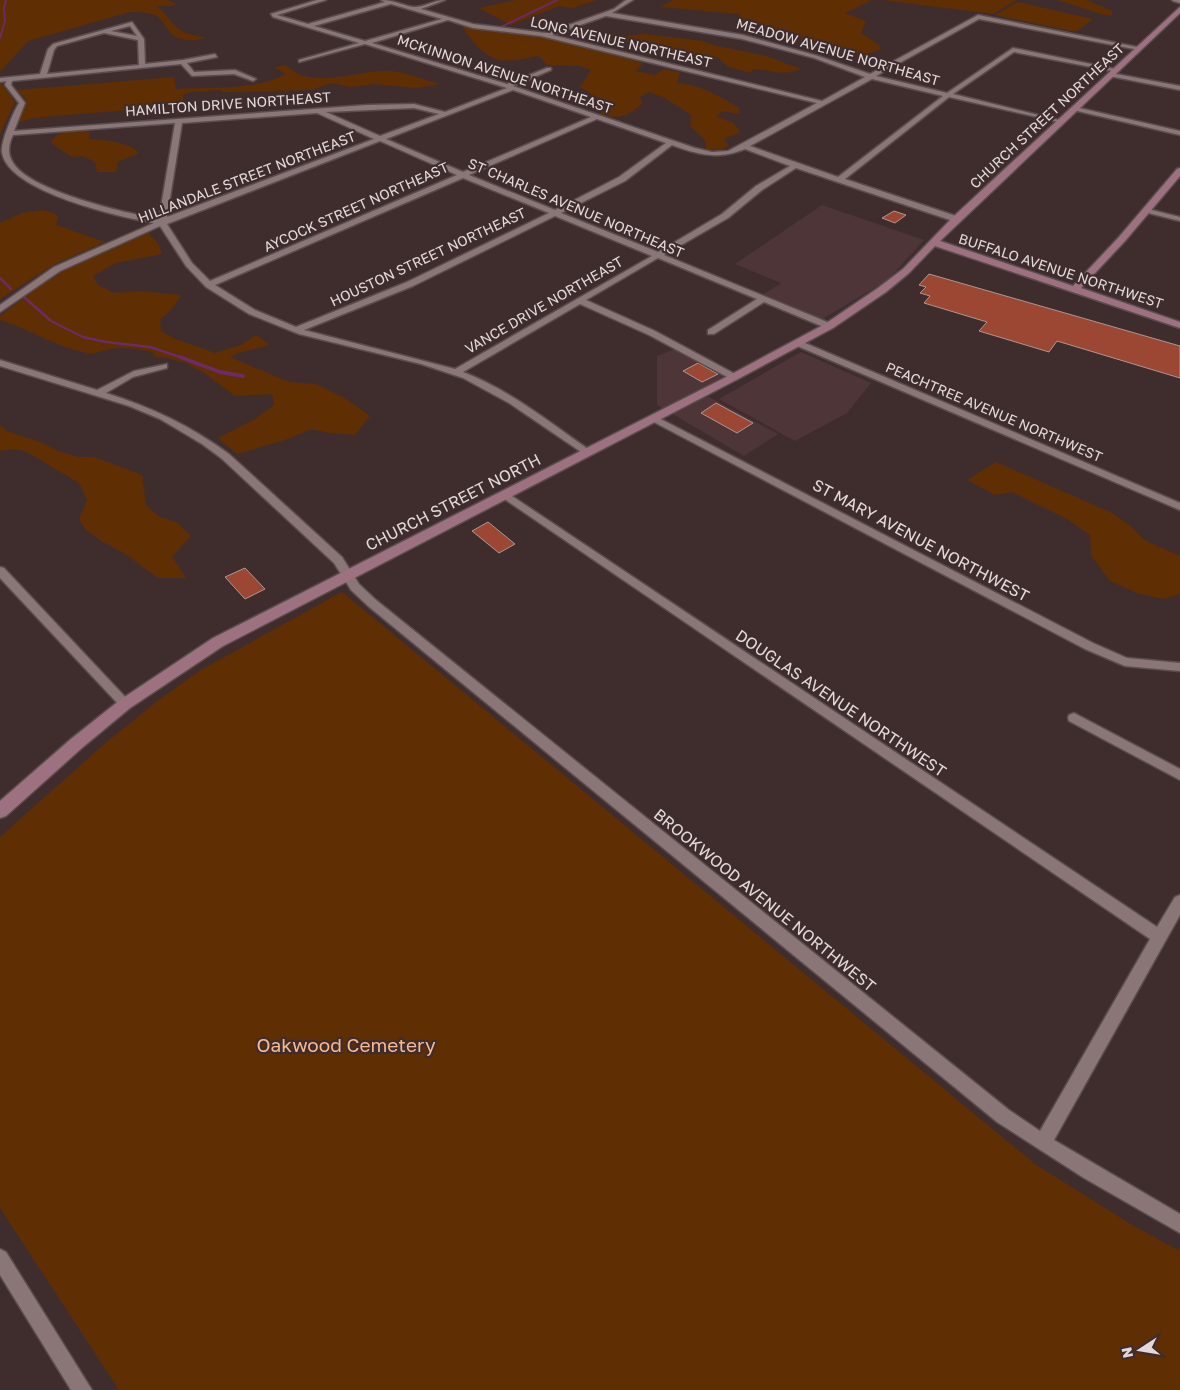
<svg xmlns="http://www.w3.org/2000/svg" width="1180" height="1390" viewBox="0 0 1180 1390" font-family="'Golos Text',sans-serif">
  <rect width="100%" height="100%" fill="#3f2d2e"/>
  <g fill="#4e3537">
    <path d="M822,205L924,240L888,280L819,321L761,296L781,283L735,264Z"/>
    <path d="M675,349L725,375L698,391L778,434L744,456L657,405V356Z"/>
    <path d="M801,352L871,383L847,413L795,441L719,399Z"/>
  </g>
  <g fill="#5f2e03">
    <path d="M0,0H167L177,4L171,6H156C165,11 168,19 175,26C183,34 195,35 205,38C190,42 176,42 167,28C164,24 161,18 157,16C149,12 138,12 130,12L28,41L0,72Z"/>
    <path d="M516,0H597L572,8L559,6L511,25L479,8Z"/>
    <path d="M673,0H872L845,13L866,21L861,33L879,45L881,49L862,56L793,35L739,24L740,14L660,7Z"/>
    <path d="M882,0H1017L993,14Z"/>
    <path d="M1057,0H1087L1112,11V16C1093,13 1076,5 1057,0Z"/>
    <path d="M1018,2L1093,19L1077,31H1071L995,15Z"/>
    <path d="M462,25L558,40L643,63L636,71L655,75L664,69L680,72L677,83C701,84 719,97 740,108L739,114L723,111L716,116L733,123L741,132L724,139L729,146L720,150L706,149V141L690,126L691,115L663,97L649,92L640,97L642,104C626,118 619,119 599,114L610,105L580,87L591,70L580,66L547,65L539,56C526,58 511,62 499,60C485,57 467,37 462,25Z"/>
    <path d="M606,32L626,36L645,34L703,41L713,45L766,56L801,69C782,77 774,70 754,69L750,73L727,66L717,57L683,55L605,37Z"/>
    <path d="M286,65C312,92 359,69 391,71C406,72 424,80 440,84L418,88L375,84L351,87L331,83L312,90L237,92H223L220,90L190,92L183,95L184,102L175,106L33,118L17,123L27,101L17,90L174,77L176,89C211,87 254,91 286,74L274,67Z"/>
    <path d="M0,82L15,102L0,134Z"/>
    <path d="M84,130L89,131V139C102,139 131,143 139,153L117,162V169L115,172H97L95,162L83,156L72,157L51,143C56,130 71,131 84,130Z"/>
    <path d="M43,210L56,214L58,217L56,225L105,242L55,264L0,299V223L22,213Z"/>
    <path d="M148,233L158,243L162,254L116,263L93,276L98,285L114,293L139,291L181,295L174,307L160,320L161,331L173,338L215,353L241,345L256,335L270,345L238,353L230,357L289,382L316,384L343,397L370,416L355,435L330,433L311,429L288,439L237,454L218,438L255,419L274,405L272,394L235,396L204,373L186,363L163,357L156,358L152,352C138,349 121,346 106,350C98,351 96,355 87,353C56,347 30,329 0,320V316L37,288L66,269Z"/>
    <path d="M0,425L7,431L43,443L58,451L79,457H94L142,475L146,505L158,516L176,522L191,536L172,557L186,578H158L124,553L103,542L86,530L79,519L87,500L79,483L25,451L13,449L0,451Z"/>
    <path d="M996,462L1112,513L1132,527L1144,540L1180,556V594L1163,599L1137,593L1110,581L1091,555L1090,535L1067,519L1012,492L995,495L967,480Z"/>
    <path d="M342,592L1035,1164L1132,1225L1180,1251V1390H119L0,1208V837L103,745L155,703L199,671Z"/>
  </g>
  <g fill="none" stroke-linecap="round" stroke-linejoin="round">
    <g stroke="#6b2b64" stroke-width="2">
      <path d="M501,27L557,0"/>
      <path d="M0,38L5,21L4,8L6,0"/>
    </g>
    <g stroke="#6b2b64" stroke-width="2.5">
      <path d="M0,278L11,289"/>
      <path d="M24,297L51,321L83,337L106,342L150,347L183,358"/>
    </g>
    <path stroke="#6b2b64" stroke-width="4" d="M180,357L220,372L243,376"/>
  </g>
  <g fill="#9c4734" stroke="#ac9792">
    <path d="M894,211L906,215L895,223L882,218Z"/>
    <path d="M929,274L1180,346V378L1057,341L1049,352L979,331L987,322L924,303L930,296L920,293L926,287L919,285Z"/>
    <path d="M698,363L718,374L702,382L683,371Z"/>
    <path d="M716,403L753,423L737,433L701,413Z"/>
    <path d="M488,522L515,544L499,553L472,531Z"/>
    <path d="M245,568L265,589L245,599L225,577Z"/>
  </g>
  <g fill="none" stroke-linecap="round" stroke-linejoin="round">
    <g stroke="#5a4c4d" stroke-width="3">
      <g id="street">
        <path d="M317,0H326L277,15L308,24L385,2L381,0C393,0 402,5 413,7C423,8 434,0 445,0L421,9L473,24L546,33L614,9L626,0H633L612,13L743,35L818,56L870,74L978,15L1142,48L1139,50L979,19L876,76L947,93L1013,48L1120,70L1117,72L1014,52L953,94L1063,121V123L949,97L845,179L959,217V221H953L796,168L762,190L728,218L664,255L832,324V328H826L764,302L714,334H708V330L757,299L658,258L586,300L655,331L737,375V379H731L649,335L580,304L463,372C510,390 550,423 591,451L592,453L587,456L509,403L463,378L421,364L299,334L249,314L206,287L186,266L160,226L60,271L0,312V305L54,267L154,223C120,217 9,192 2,153C0,143 13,113 19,103L5,85L6,81L0,82V78L40,74L48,49L53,44L132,22L144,39L145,64L183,60L215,54L217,57L187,63L194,72L235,70L256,79L253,81L234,74L192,76L181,64L12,81L11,85L25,103L14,131L367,105L414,104L445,112L507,88L365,44L299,62V60L359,43L273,17L271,14ZM391,4L442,19L365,41L314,26ZM606,16L742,39L814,58L865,77L822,101L552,35ZM448,20L473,28L541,36L817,103L728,151L712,152L695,148L513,86L551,70V68H547L507,84L372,43ZM130,26L137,36L111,31ZM104,33L138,40L139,65L47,74L54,50L57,46ZM872,79L943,96L838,177L750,146ZM513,90L591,117L463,172L386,139ZM414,108L439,114L380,136L326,112ZM317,113L374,139L167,217L182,123ZM597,119L666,143L619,177L555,210L469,175ZM175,123L159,219C126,213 27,191 12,161C7,152 9,144 13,135ZM380,141L457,175L210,281L192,263L167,224ZM672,145C699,155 718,160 745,149L790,166L756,186L722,214L658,252L561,213L625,181ZM463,178L549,213L407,282L296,327L255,310L215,285ZM555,216L652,256L455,369L304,330L413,286Z"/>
        <path d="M1172,0H1180V3L1173,1Z"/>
        <path d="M1111,73L1180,86V90L1109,76Z"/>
        <path d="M1075,107L1180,131V135L1073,110V108Z"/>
        <path d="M1144,208L1180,217V221L1144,212Z"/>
        <path d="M798,340L1180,503V510L795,345V341Z"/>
        <path d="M0,360L97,390L134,371L167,364V368L133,377L106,393C151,407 191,426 229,454L342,557L359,584L376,600L1009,1110L1040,1131L1150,939L500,496L505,493L509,494L1157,927L1175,897L1180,895V915L1054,1140L1180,1214V1233L1084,1178L997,1122L368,606L351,590L334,563L221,458L202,444L160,419L129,406L0,366Z"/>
        <path d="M653,415L1093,643L1127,658L1180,663V671L1125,666L1085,649L650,420L648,418Z"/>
        <path d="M0,567L4,568L129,701L131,704L129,707H121L0,578Z"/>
        <path d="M1074,713L1180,769V780L1069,721L1068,718L1069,715Z"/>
        <path d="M0,1249L6,1252L92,1390H71L0,1275Z"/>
      </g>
    </g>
    <g stroke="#5a4c4d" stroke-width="3">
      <path id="secondary" d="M1180,7V13L940,241L1073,286L1119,237L1177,169L1180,168V176L1125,241L1081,288L1180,322V328L935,246L909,273L886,292L833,328L738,379L223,646L130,708L83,747L6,816L0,818V801L71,739L120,700L213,638L730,375L825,324L878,288L903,269L953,217Z"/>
    </g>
    <use href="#street" fill="#8a7577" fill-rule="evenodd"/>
    <use href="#secondary" fill="#9e7181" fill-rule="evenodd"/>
  </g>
  <g text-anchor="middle" stroke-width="4.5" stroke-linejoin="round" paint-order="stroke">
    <g font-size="14" fill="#e4d9d9" stroke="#3f2d2e">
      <text transform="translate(621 42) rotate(13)" y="5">LONG AVENUE NORTHEAST</text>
      <text transform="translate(838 52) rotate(16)" y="5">MEADOW AVENUE NORTHEAST</text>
      <text transform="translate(505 74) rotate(18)" y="5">MCKINNON AVENUE NORTHEAST</text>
      <text transform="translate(228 104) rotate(-4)" y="5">HAMILTON DRIVE NORTHEAST</text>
      <text transform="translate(1047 116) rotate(-43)" y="5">CHURCH STREET NORTHEAST</text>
      <text transform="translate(247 177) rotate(-21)" y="5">HILLANDALE STREET NORTHEAST</text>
      <text transform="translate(356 207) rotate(-24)" y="5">AYCOCK STREET NORTHEAST</text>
      <text transform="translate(576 208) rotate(23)" y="5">ST CHARLES AVENUE NORTHEAST</text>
      <text transform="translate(428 257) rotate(-25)" y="5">HOUSTON STREET NORTHEAST</text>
      <text transform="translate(1061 271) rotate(18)" y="5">BUFFALO AVENUE NORTHWEST</text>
      <text transform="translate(544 305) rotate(-30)" y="5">VANCE DRIVE NORTHEAST</text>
      <text transform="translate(994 412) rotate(23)" y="5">PEACHTREE AVENUE NORTHWEST</text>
    </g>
    <g font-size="16" fill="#e4d9d9" stroke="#3f2d2e">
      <text transform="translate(453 502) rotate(-27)" y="6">CHURCH STREET NORTH</text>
      <text transform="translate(921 540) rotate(28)" y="6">ST MARY AVENUE NORTHWEST</text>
      <text transform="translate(841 703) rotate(34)" y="6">DOUGLAS AVENUE NORTHWEST</text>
      <text transform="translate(765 900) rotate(39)" y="6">BROOKWOOD AVENUE NORTHWEST</text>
    </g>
    <g font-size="19" fill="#f6b991" stroke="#3f2d2e">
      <text x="346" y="1052">Oakwood Cemetery</text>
    </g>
  </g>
  <g transform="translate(1140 1350) rotate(258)" stroke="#3f2d2e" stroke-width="4" paint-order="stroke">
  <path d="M0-4L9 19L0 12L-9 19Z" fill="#e4d9d9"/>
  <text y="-8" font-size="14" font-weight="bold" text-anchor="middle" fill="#e4d9d9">N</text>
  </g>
</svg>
